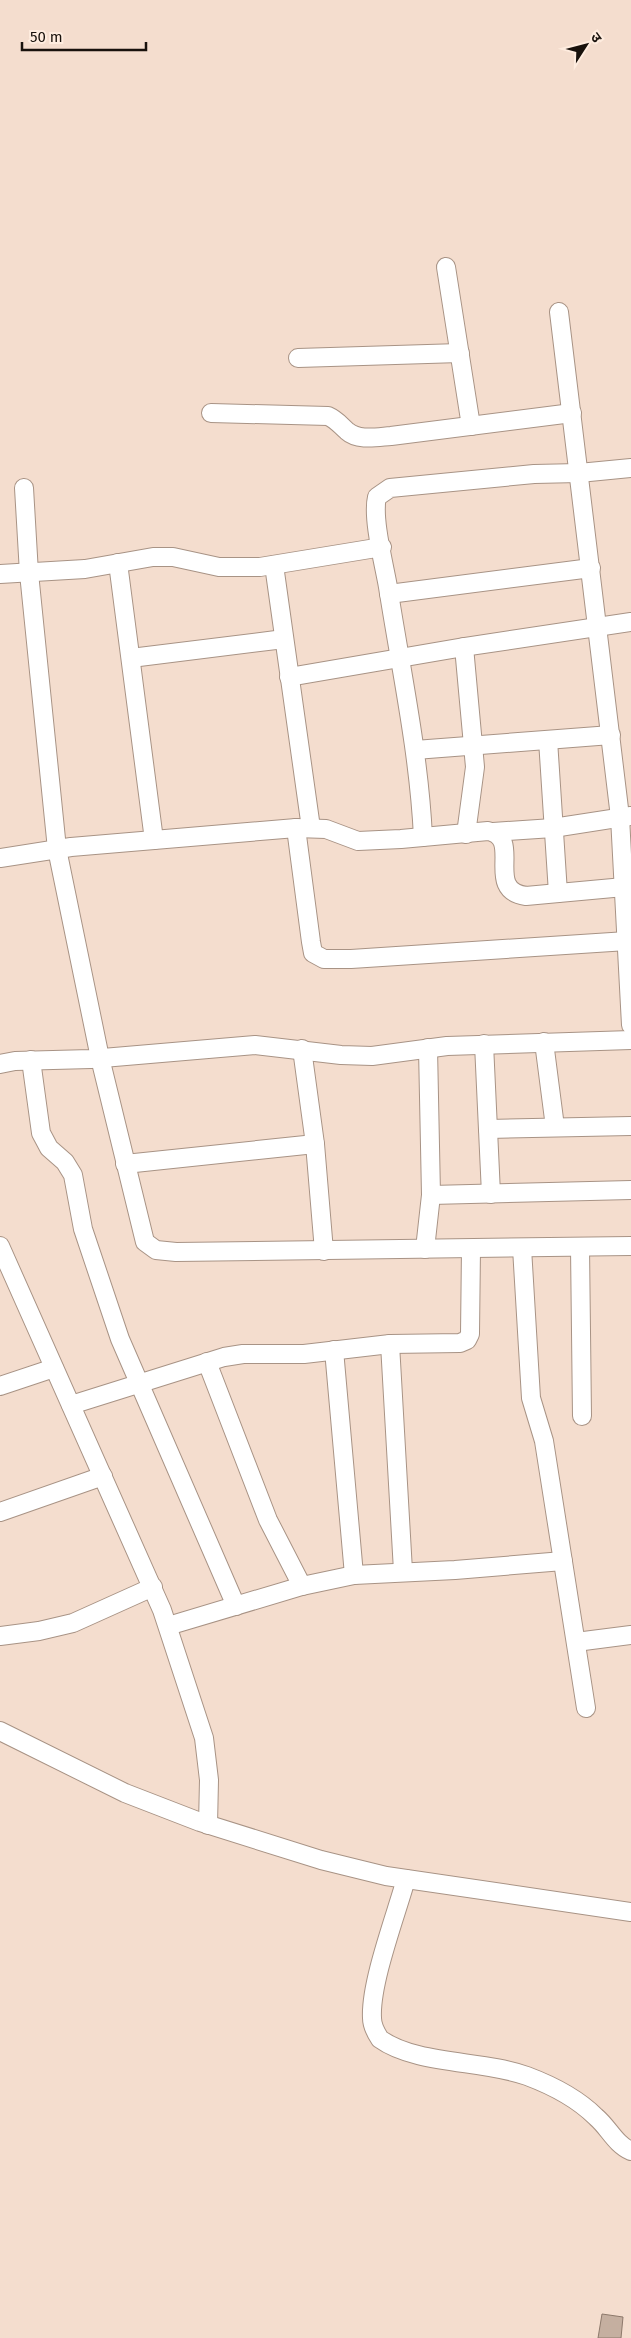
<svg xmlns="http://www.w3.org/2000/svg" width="631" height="2338" viewBox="0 0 631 2338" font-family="'Fira Sans','Noto Sans Devanagari',sans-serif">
  <rect width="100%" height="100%" fill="#f4ddce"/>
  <path fill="#c5afa0" stroke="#8d796b" d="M602,2314L623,2317L621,2338H598Z"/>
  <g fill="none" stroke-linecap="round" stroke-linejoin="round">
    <g stroke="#a89385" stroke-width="20">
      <g id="minor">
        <path d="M446,267L471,426"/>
        <path d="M559,312L620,817L631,1025"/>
        <path d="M298,358L460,353"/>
        <path d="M211,413L328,416C337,420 340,425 347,431C358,441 377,437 391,436L572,413"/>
        <path d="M24,488L29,573L57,849L100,1058L145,1242L156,1250L176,1252L631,1246"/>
        <path d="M118,563L154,840"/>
        <path d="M274,565L311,828"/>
        <path d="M0,574L85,569L153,557H173L219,567H260L382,547"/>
        <path d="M389,594L591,568"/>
        <path d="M464,647L475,767L466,834"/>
        <path d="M131,658L284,639"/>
        <path d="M289,677L464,647L631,622"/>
        <path d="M548,740L558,893"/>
        <path d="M415,750L611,735"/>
        <path d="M296,828L311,942L313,953L324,959H351L627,941"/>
        <path d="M493,832L553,828L631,816"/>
        <path d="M423,837C419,753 401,670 388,587C384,564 372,518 377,497L390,488L534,474L579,473L631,468"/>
        <path d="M0,858L71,847L296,828L326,829L358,841L401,839L488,831C524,838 483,890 526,896L624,887"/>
        <path d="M544,1042L555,1127"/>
        <path d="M484,1044L491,1194"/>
        <path d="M302,1049L315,1144L324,1251"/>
        <path d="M31,1060L41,1133L49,1148L65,1162L73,1175L83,1229L120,1339L236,1606"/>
        <path d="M0,1064L15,1061L91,1059L255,1045L341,1055L372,1056L447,1046L631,1040"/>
        <path d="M488,1129L631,1126"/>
        <path d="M125,1164L315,1144"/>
        <path d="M431,1195L631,1190"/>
        <path d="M0,1246L162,1610L204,1738L209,1780L208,1825"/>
        <path d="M580,1247L582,1416"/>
        <path d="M522,1248L531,1398L544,1441L586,1708"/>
        <path d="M425,1249L431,1195L428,1048"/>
        <path d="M390,1344L403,1571"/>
        <path d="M334,1350L354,1575"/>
        <path d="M207,1362L268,1520L302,1586"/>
        <path d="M0,1386L54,1368"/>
        <path d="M71,1405L224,1357L243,1354H304L390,1344L460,1343L467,1340L470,1334L471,1249"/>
        <path d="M0,1512L103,1476"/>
        <path d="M168,1626L302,1586L354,1575L455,1570L563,1561"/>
        <path d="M0,1636L39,1631L73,1623L153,1587"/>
        <path d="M576,1642L631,1635"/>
        <path d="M0,1731L125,1793L200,1822L321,1860L386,1876L631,1912"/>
        <path d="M406,1879C396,1915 370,1983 372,2018C372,2025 376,2033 380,2039C416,2065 484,2060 527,2076C551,2085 578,2099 596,2117C609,2128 615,2144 631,2151"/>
      </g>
    </g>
    <use href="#minor" stroke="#fff" stroke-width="18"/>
  </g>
  <g transform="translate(586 45) rotate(54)" stroke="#feecdf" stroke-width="4" paint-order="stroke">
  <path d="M0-4L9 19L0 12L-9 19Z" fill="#18110c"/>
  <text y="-8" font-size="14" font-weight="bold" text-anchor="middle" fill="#18110c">उ</text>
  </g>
  <path d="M22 42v8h124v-8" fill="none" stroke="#18110c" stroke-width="2.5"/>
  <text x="30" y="42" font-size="15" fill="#18110c" stroke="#feecdf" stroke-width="4" paint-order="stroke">50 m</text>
</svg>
